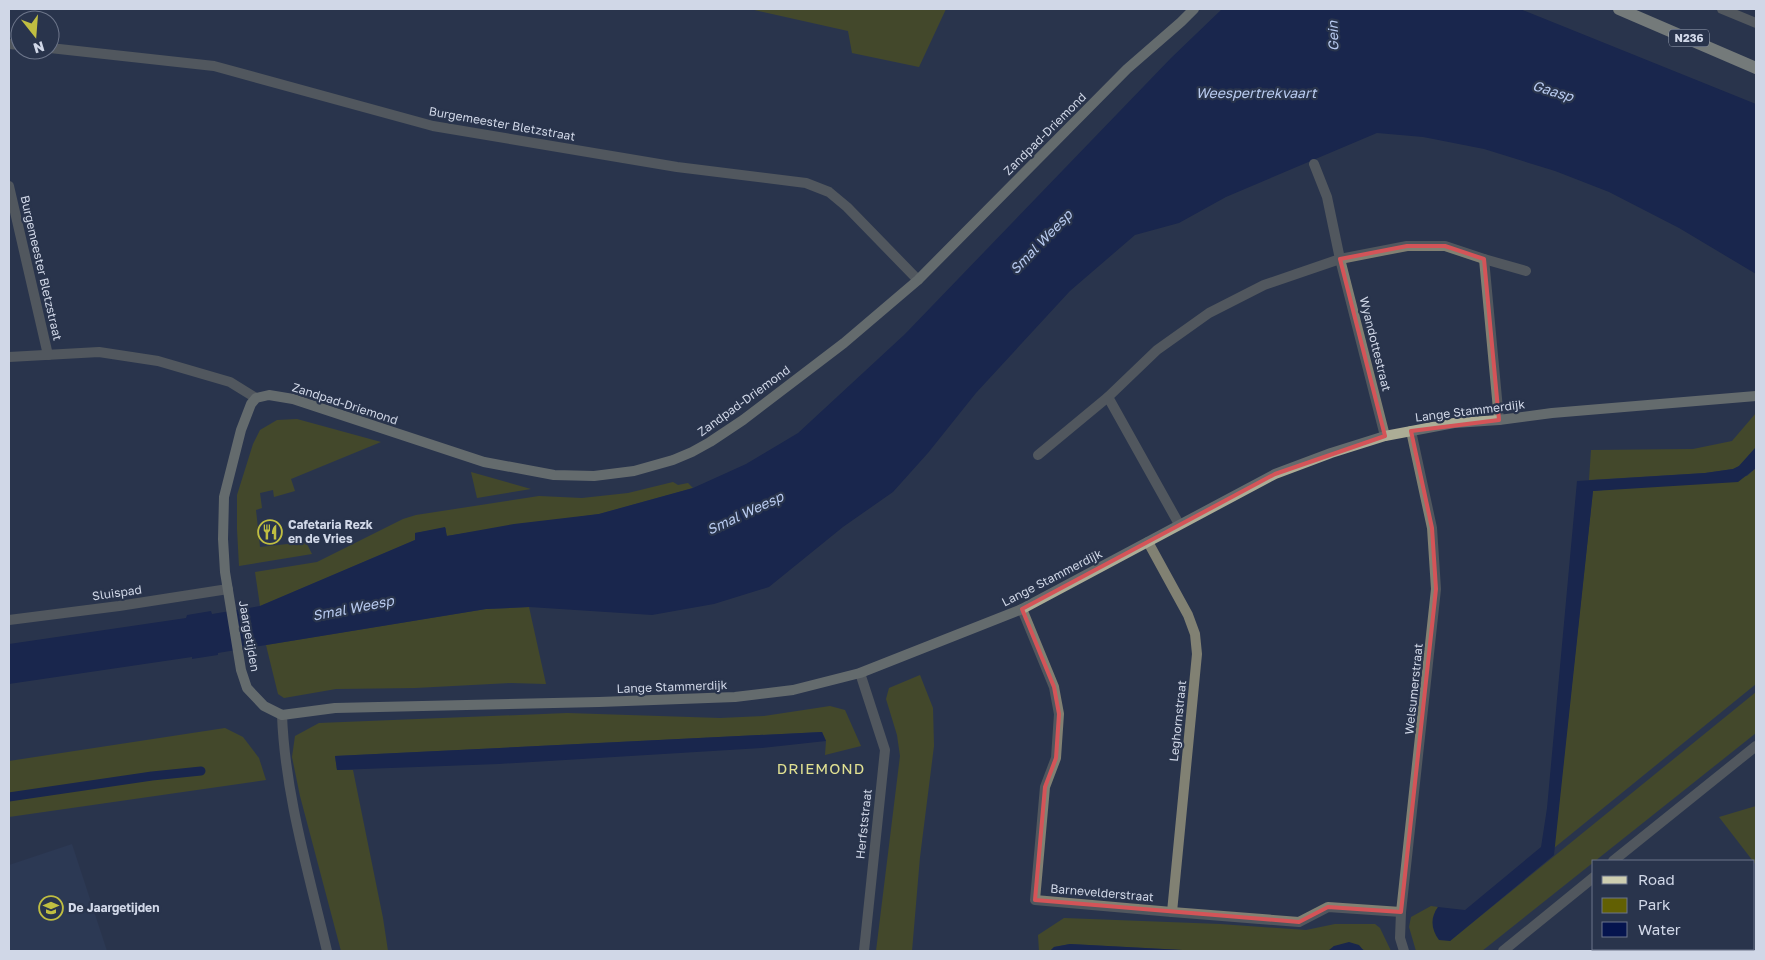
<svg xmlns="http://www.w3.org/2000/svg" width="1765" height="960" viewBox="0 0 1765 960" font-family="'Golos Text',sans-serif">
  <rect width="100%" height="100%" fill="#29344c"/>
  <path fill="#303e5d" d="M72,844L107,951H9V865Z"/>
  <g fill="#626003">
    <path d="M750,9H946L919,67L852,53L848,31Z"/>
    <path d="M1756,413V447L1739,466L1733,469L1705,473L1589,480L1591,450L1693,449L1732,441Z"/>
    <path d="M297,419L381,442L291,479L295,491L274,497L273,490L260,493L262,508L256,510L260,547L306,542L312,554L239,566L237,529V495L253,444L260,430L277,420Z"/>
    <path d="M1756,468V684L1554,848L1593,491L1747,476Z"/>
    <path d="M471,472L531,489L477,498Z"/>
    <path d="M673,482L678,485L688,483L693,488L599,514L446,536V528L415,533V540L260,606L255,572L317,562L403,519L416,515L539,496L582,498L628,493Z"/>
    <path d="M529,607L546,684L511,683L415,688L336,689L284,698L278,694L266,645L486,609Z"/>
    <path d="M920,675L933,708L934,746L920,857L912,951H876L900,756L897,735L886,699L889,688Z"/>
    <path d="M1756,692V733L1482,951H1416L1409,927L1411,917L1431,906L1438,907L1435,912L1450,941Z"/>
    <path d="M830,706L845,710L861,746L825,755L826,741L822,732L335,756L337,770H353L383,918L388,951H341L300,796L292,757L295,736L319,723L567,713L720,718L764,716Z"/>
    <path d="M225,728L243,737L259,758L266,780L9,817V761Z"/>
    <path d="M1756,806V865L1719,817Z"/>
    <path d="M1064,918L1220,924L1306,930L1335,924H1375L1380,928L1391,951H1364L1363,949L1334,946L1328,951H1201L1070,944L1054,947L1050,951H1039L1038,935Z"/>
  </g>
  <g fill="#05144e">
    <path d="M1222,9H1520L1756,104V274L1679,228L1609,192L1555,171L1484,149L1423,137L1377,133L1226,197L1179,223L1135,235L1070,291L976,393L928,453L893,492L843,527L769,587L714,604L652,615L529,607L486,609L218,653V655L192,659V657L9,684V644L186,618L187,615L211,611L212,614L260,606L415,540V533L445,527L447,536L514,524L599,514L693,488L746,464L798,433L905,334L1171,58Z"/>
    <path d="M1756,447V468L1738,482L1593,491L1554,855L1450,941L1439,940C1431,929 1430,918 1438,907L1465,910L1541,847L1547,808L1577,481L1705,473L1733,469L1739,466Z"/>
    <path d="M822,732L826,741L762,748L499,764L337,770L335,756Z"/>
    <path d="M1349,942L1359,945L1364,951H1328L1334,946Z"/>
    <path d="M1070,944L1201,951H1050L1054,947Z"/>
  </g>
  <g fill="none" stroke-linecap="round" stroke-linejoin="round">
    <path stroke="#05144e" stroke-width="9" d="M9,797L152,776L201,771"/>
    <g stroke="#818173" stroke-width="10">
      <path d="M1722,9L1756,23"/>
      <path d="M9,44L20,45"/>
      <path d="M50,48L214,66L433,126L677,167L806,183L829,192L847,207L918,280"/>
      <path d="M1314,164L1327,197L1340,259L1385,436"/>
      <path d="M9,186L48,355"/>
      <path d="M1484,259L1499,420"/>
      <path d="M9,357L99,352L158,361L230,382L256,398"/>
      <path d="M1108,397L1179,524"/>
      <path d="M1038,455L1108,397L1157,350L1209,313L1264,285L1340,259L1407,246H1445L1484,259L1526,271"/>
      <path d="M1148,542L1188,615L1195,634L1197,654L1172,912"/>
      <path d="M1022,609L1054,687L1059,714L1056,758L1045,787L1035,900L1172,912L1299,922L1328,907L1401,912"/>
      <path d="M9,620L119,606L228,589"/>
      <path d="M860,673L885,750L864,951"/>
      <path d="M282,715C285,795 309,874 327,951"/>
      <path d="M1613,861L1756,746"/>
      <path d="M1404,951L1400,938L1401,912L1436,589L1432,528L1411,431"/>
      <path d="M1503,951L1594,877"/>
    </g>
    <path stroke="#acad96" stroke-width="10" d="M1194,9L1181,22L1127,69L918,280L844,343L743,420L710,442L692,452L673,460L634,471L594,476L554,475L484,462L293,399L269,395L256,398L251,404L241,430L224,497L223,539L225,572L241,670L247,688L264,706L282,715L335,708L599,702L735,697L793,690L860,673L1022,609L1275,474L1331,453L1385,436L1454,423L1499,420L1552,413L1756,396"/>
    <path stroke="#ceceb1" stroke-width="12" d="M1619,9L1756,68"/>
  </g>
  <path d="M0 0H1765V960H0ZM1407,246H1445L1484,259L1499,420L1411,431L1432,528L1436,589L1401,912L1328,907L1299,922L1035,900L1045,787L1056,758L1059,714L1054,687L1022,609L1275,474L1385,436L1340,259Z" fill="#29344c" fill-opacity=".55" fill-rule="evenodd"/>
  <path fill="none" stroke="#d45458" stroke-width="4" stroke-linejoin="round" d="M1407,246H1445L1484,259L1499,420L1411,431L1432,528L1436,589L1401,912L1328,907L1299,922L1035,900L1045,787L1056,758L1059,714L1054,687L1022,609L1275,474L1385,436L1340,259Z"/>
  <defs>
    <g id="restaurant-ring" transform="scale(1.25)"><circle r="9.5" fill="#29344c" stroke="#c0be41" stroke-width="1.5"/><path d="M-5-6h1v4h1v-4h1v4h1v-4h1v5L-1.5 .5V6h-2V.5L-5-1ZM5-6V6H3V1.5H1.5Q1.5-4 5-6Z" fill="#c0be41"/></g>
    <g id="school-ring" transform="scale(1.25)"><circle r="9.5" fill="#29344c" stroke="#c0be41" stroke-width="1.5"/><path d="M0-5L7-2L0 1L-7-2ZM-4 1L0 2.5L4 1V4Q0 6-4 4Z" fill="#c0be41"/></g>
  </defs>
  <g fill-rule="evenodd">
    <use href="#restaurant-ring" x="270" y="532"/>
    <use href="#school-ring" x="51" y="908"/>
  </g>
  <g text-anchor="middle" stroke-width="4.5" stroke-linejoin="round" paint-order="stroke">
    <rect fill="#29344c" stroke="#9ea6b8" stroke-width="1" x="1669" y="29.5" width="40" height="17" rx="4"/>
    <g font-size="11" font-weight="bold" fill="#d0d7e7">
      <text x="1689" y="42">N236</text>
    </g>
    <g font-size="12" fill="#d0d7e7" stroke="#29344c">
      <text transform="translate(502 124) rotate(10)" y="4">Burgemeester Bletzstraat</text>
      <text transform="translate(1045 134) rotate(-45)" y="4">Zandpad-Driemond</text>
      <text transform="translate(41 268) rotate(77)" y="4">Burgemeester Bletzstraat</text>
      <text transform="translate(1375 344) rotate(76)" y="4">Wyandottestraat</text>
      <text transform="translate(744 401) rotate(-36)" y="4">Zandpad-Driemond</text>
      <text transform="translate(345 404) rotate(18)" y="4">Zandpad-Driemond</text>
      <text transform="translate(1470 411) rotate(-7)" y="4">Lange Stammerdijk</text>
      <text transform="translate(1052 578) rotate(-27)" y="4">Lange Stammerdijk</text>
      <text transform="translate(117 593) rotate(-8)" y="4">Sluispad</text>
      <text transform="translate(249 636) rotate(80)" y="4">Jaargetijden</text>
      <text transform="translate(672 687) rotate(-2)" y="4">Lange Stammerdijk</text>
      <text transform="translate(1414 689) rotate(-84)" y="4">Welsumerstraat</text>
      <text transform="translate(1178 721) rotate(-84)" y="4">Leghornstraat</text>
      <text transform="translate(864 824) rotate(-84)" y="4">Herfststraat</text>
      <text transform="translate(1102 893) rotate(5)" y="4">Barnevelderstraat</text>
    </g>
    <g font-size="12" font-weight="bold" fill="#d0d7e7" stroke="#29344c" text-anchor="start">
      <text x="288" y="529">Cafetaria Rezk<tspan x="288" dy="14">en de Vries</tspan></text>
      <text x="68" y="912">De Jaargetijden</text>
    </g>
    <g font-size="14" font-style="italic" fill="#b8caef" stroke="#29344c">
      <text transform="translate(1333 36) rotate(-92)" y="5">Gein</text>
      <text transform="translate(1553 91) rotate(17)" y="5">Gaasp</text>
      <text x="1256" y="98">Weespertrekvaart</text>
      <text transform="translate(1041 242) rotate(-46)" y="5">Smal Weesp</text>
      <text transform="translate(745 513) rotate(-25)" y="5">Smal Weesp</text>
      <text transform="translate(353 608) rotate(-11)" y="5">Smal Weesp</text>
    </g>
    <g font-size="15" letter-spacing="1" fill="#e1e192" stroke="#29344c">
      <text x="821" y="774">DRIEMOND</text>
    </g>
  </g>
  <rect width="1765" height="960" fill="none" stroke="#d0d7e7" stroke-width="20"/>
  <rect x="1592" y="860" width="162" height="90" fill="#29344c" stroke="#6c758a"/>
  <rect x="1602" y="876" width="25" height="8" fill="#ceceb1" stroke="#6c758a"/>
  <text x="1638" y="885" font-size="15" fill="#d0d7e7">Road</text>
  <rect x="1602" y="898" width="25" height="15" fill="#626003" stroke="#6c758a"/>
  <text x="1638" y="910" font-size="15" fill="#d0d7e7">Park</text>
  <rect x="1602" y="922" width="25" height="15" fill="#05144e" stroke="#6c758a"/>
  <text x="1638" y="935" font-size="15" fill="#d0d7e7">Water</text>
  <g transform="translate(35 35) rotate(163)"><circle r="24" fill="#29344c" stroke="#6c758a"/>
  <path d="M0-4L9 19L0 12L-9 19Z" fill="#c0be41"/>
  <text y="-8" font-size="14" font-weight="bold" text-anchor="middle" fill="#d0d7e7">N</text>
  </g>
</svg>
